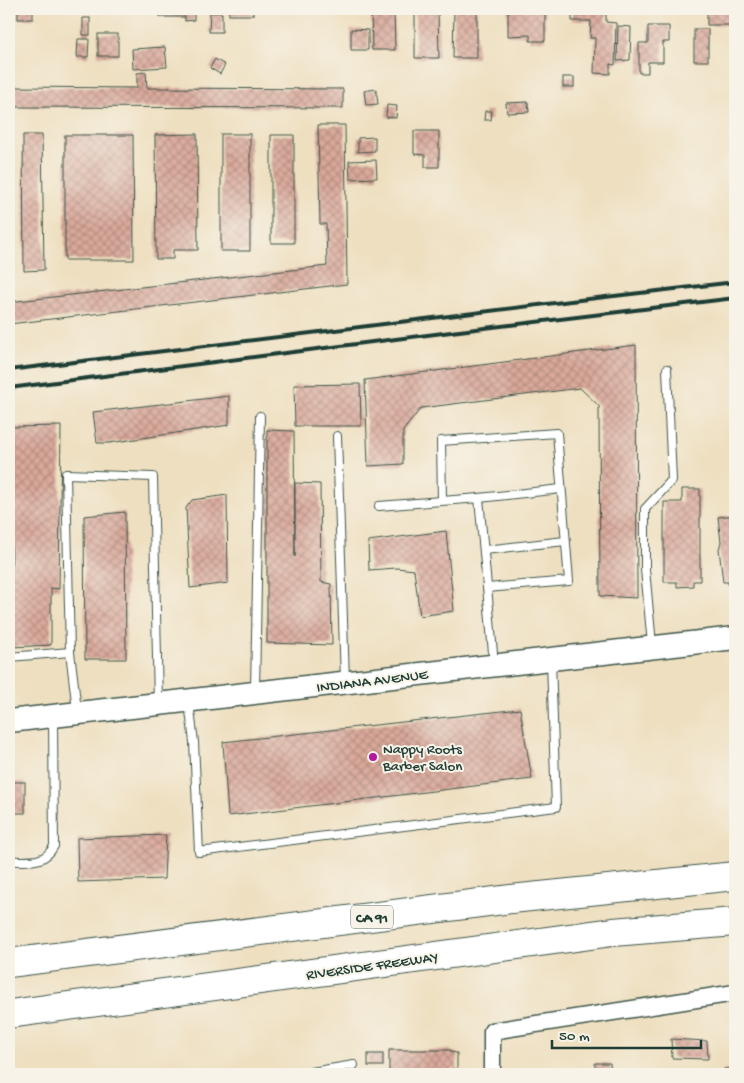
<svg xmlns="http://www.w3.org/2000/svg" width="744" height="1083" viewBox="0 0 744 1083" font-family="'Gochi Hand',sans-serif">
  <defs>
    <pattern id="building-cross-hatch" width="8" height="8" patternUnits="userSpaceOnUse" patternTransform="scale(1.25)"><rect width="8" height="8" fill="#daa99b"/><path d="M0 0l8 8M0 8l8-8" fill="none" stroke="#b08b7f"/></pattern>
  </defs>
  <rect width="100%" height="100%" fill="#f7f3e8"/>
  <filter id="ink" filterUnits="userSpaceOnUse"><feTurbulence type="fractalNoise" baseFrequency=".02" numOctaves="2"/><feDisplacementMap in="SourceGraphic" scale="10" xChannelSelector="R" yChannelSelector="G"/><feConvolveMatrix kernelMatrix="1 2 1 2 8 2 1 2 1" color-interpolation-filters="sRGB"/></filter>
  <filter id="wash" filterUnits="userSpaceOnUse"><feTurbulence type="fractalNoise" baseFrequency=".0096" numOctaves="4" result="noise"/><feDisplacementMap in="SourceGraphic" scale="20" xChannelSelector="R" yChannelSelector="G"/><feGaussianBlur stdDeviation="1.12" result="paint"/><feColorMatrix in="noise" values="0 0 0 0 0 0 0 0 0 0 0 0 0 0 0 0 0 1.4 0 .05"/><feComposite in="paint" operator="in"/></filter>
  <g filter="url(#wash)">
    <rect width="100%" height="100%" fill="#eedfc0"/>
    <g id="blocks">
      <g fill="url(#building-cross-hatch)">
        <rect x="18" y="9" width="15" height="10"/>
        <path d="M160,9H194V20L185,21V17H160Z"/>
        <rect x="229" y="9" width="24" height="6"/>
        <path d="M371,9H394L395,50H372Z"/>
        <path d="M415,9H438L439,58H415Z"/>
        <path d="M454,9H477V58H453Z"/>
        <path d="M508,9H545V41H530V35L508,36Z"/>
        <path d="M572,9H606V22L616,23L615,65L610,64V74L594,73L595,38H590L591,21H572Z"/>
        <path d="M633,9H657V12L633,13Z"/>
        <path d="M707,9L735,10V25H707Z"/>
        <path d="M210,12L222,13V32H209Z"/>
        <rect x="83" y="18" width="7" height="17"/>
        <path d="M618,26L631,27L630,60L617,61Z"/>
        <path d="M648,26H669V42H663V62H648V73H639V43H648Z"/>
        <path d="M351,29L368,30V50H351Z"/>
        <rect x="694" y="29" width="14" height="32"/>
        <rect x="98" y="34" width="20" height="22"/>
        <path d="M78,39H89L88,57H77Z"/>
        <path d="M165,47L167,67L133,69L132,49Z"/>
        <path d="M215,59L225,65L220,74L210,68Z"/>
        <path d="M146,72L147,88L343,89V108L16,107V87L137,88V73Z"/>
        <rect x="563" y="77" width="11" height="10"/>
        <path d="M376,89L378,104L366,105L364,91Z"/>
        <path d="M528,102L529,112L507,113L506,103Z"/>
        <path d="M387,105L397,106L396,118L386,117Z"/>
        <path d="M485,111H492L491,120H484Z"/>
        <path d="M318,125H345L347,284L9,324V302L327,266L326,224H320Z"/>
        <path d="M414,131H439V167H425V155L414,154Z"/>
        <path d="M197,134L198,250H173V259H156L155,135Z"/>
        <rect x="221" y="134" width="29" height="117"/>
        <path d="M23,135H42L44,270L24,271Z"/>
        <path d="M65,135H133L134,260H65Z"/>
        <rect x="271" y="135" width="23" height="108"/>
        <path d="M375,137V151L358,152V138Z"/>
        <path d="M376,160L377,178L350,179L349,161Z"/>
        <path d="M636,345L637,598L600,596L599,406L580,388L421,408L403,431V464L368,466L365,380Z"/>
        <path d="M360,384L361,426H295L294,385Z"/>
        <path d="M229,396V425L109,443H97L93,412Z"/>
        <path d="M61,426L59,589L51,588V645L12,647L11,427Z"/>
        <path d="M267,430L294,431L295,557V483L320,484L321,582L331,584L332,645L267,643Z"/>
        <path d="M682,489H700V581H693V586L677,587V582H664V502H682Z"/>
        <path d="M227,495L228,583L190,588L186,508L192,500Z"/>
        <path d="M125,512L126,659H85L84,516Z"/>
        <path d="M735,515V587L729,588L728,582H723L719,549L721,542L718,517Z"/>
        <path d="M446,531L454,611L420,616L414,570L397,568L369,570L368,541Z"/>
        <path d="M520,709L532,779L228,816L223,742Z"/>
        <rect x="9" y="782" width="16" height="31"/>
        <path d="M166,835L164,879L78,882L77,838Z"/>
        <path d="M671,1039L707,1041L708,1059L672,1058Z"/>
        <path d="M389,1050H451V1052L457,1053V1069H451V1072L389,1073Z"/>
        <rect x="368" y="1054" width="15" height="12"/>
        <path d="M595,1063H610L611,1074H565L564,1071H595Z"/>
        <rect x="724" y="1069" width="11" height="5"/>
      </g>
    </g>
  </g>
  <g filter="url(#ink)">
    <use href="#blocks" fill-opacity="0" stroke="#3e5549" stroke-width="1"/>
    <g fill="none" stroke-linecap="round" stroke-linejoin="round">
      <g stroke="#3e5549" stroke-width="10">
        <g id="lane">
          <path d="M337,436L345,681"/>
          <path d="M479,498L561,489"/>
          <path d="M442,500L441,441L557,433L569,581L487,588"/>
          <path d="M379,506L479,498L494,664"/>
          <path d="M485,550L565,541"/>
          <path d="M652,645L645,569V509L672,480L667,369"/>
          <path d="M9,657L70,652"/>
          <path d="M255,691L260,416"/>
          <path d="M189,703L194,742L199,852L556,807L551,661"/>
          <path d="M77,710L70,652L66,474L153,477L158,702"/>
          <path d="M9,861C28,860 44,865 54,846L53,718"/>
          <path d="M299,1074L354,1065"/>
        </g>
      </g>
      <g stroke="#3e5549" stroke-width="19">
        <path id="street" d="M492,1074V1031L735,993"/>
      </g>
      <g stroke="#3e5549" stroke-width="25">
        <path id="secondary" d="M9,721L735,638"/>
      </g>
      <g stroke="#3e5549" stroke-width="30">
        <g id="highway">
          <path d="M9,963L511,899L735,876"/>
          <path d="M9,1014L613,932L735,922"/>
        </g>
      </g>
      <use href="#lane" stroke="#fff" stroke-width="8"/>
      <use href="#street" stroke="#fff" stroke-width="16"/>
      <use href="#secondary" stroke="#fff" stroke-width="22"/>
      <use href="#highway" stroke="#fff" stroke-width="28"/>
      <g stroke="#1f3d34" stroke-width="4">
        <path d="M9,370L571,301L735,282"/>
        <path d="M9,388L451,332L735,298"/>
      </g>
    </g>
  </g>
  <circle fill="#b5179e" stroke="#f7f3e8" stroke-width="2" cx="373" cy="757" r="5"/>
  <g text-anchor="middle" stroke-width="4" stroke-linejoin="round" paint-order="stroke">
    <rect fill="#f7f3e8" stroke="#60746a" stroke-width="1" x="351" y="905.5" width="42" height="23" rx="4"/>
    <g font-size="14" font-weight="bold" fill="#1f3d34">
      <text x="372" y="922">CA 91</text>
    </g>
    <g font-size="15" fill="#1f3d34" stroke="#f7f3e8">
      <text transform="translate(372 680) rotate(-7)" y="5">INDIANA AVENUE</text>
      <text transform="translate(372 965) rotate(-8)" y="5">RIVERSIDE FREEWAY</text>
    </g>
    <g font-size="15" fill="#1f3d34" stroke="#f7f3e8" text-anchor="start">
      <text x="383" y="753">Nappy Roots<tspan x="383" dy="17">Barber Salon</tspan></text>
    </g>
  </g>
  <rect width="744" height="1083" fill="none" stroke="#f7f3e8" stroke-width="30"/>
  <path d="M552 1040v8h149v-8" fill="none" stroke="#1f3d34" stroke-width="2.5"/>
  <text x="559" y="1040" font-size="15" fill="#1f3d34" stroke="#f7f3e8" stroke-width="4" paint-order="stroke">50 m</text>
</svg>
